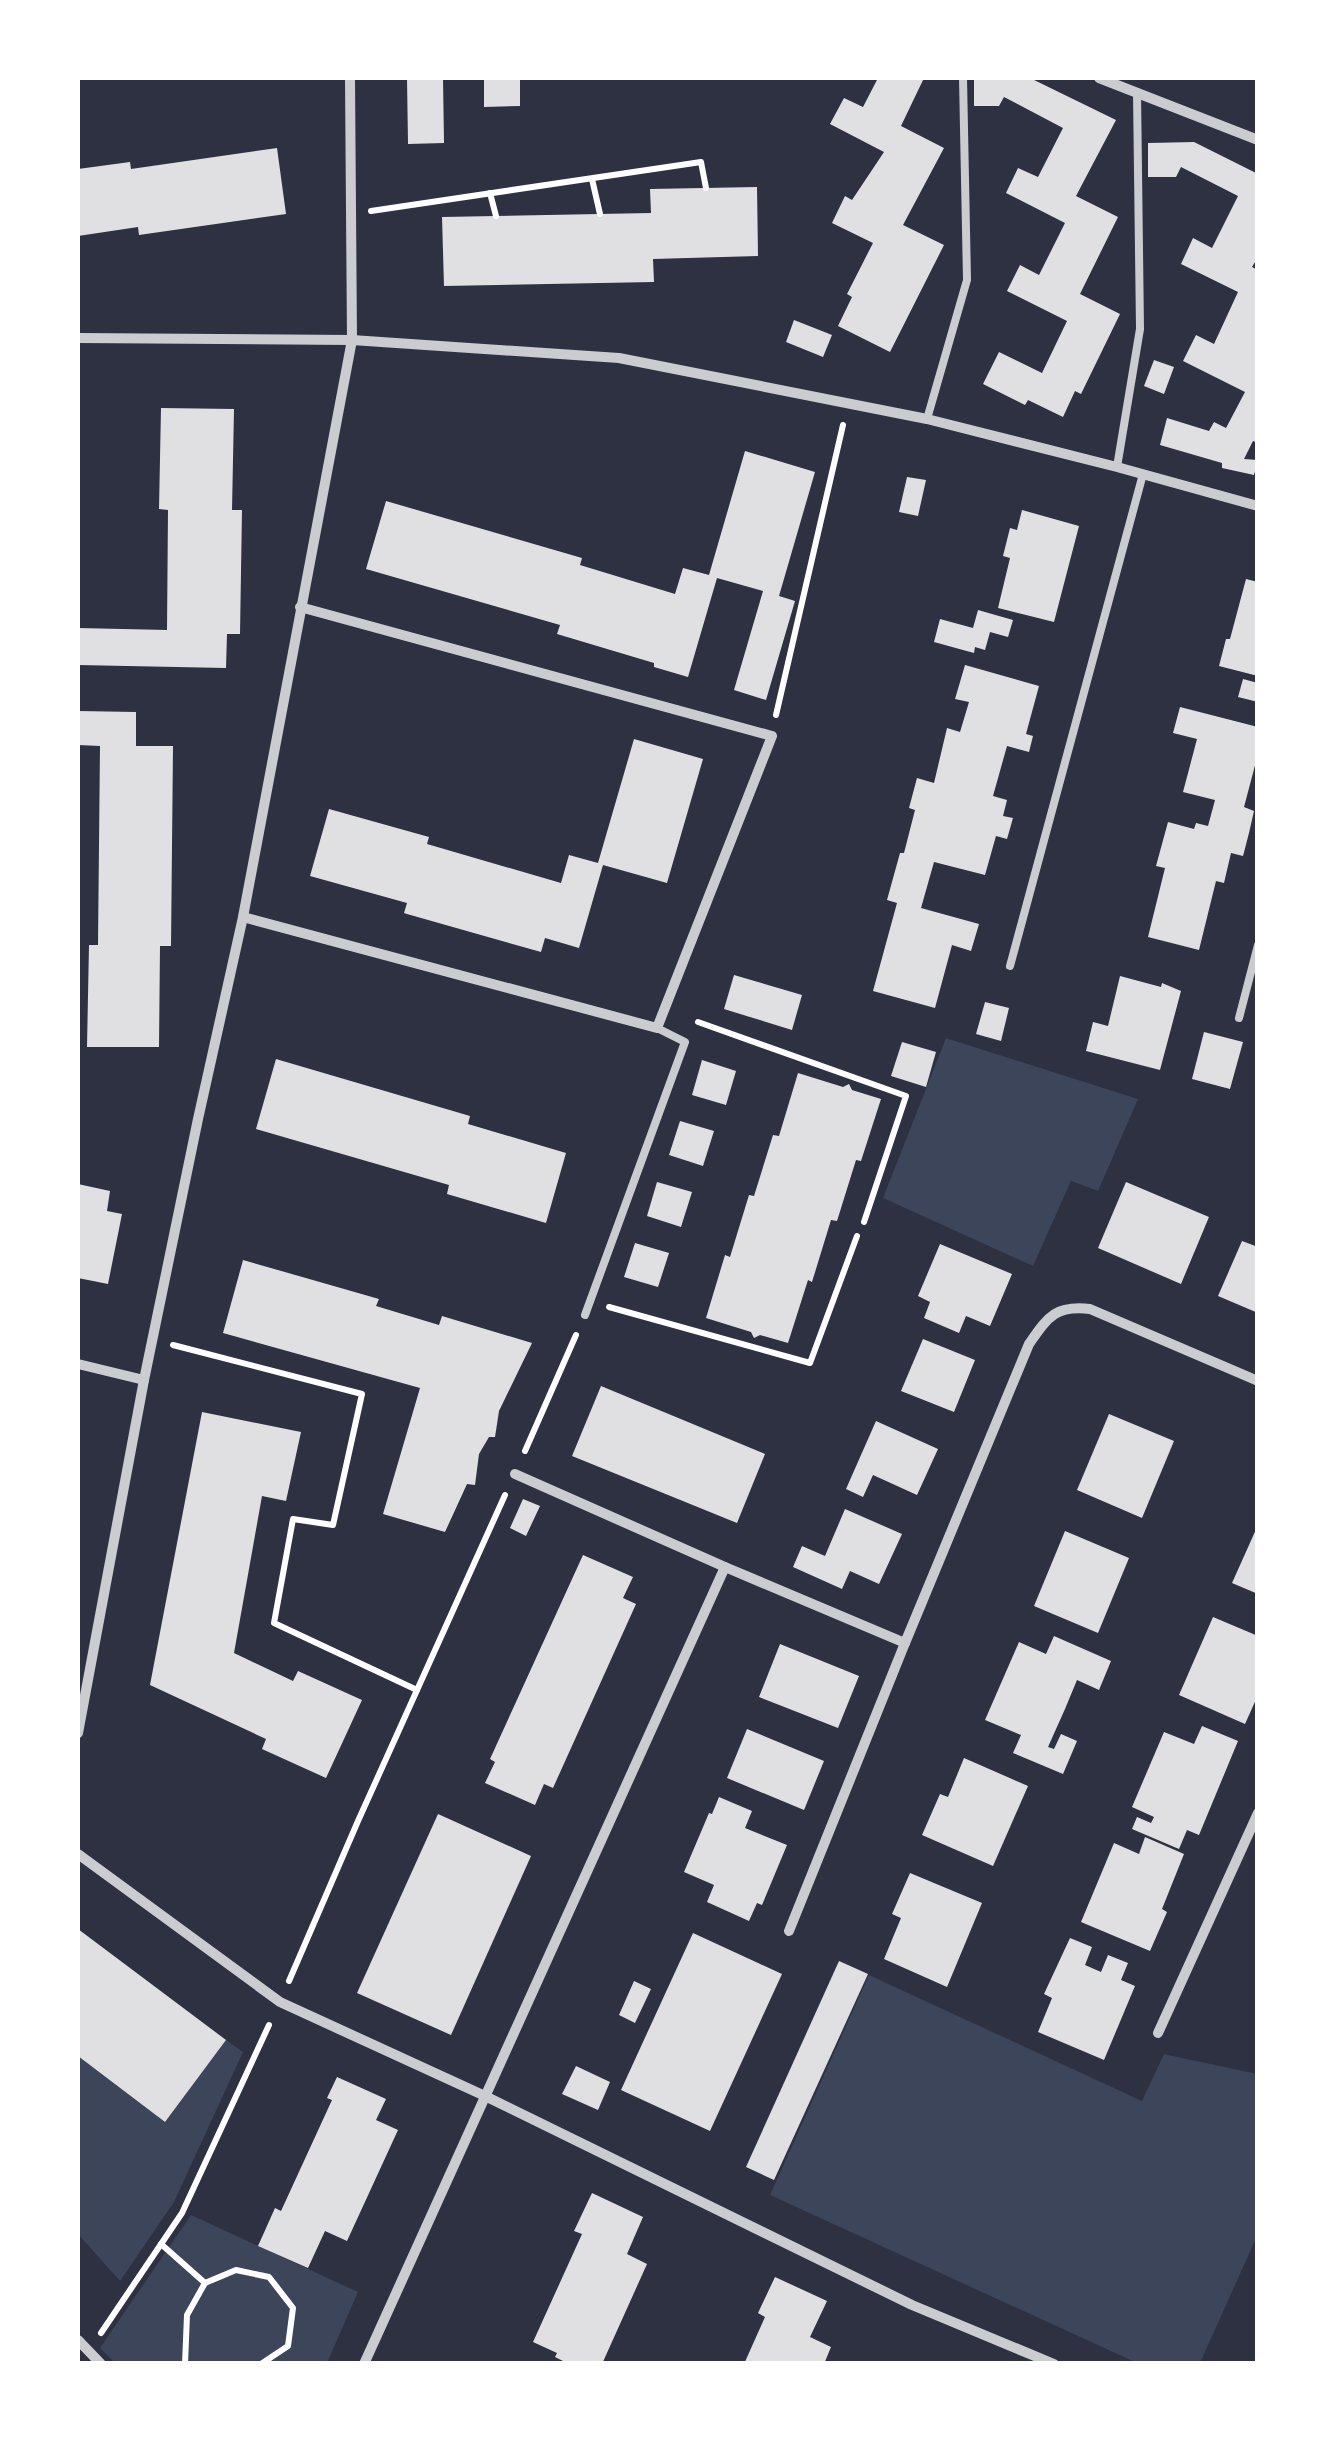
<svg xmlns="http://www.w3.org/2000/svg" width="1335" height="2441" viewBox="0 0 1335 2441" font-family="Ubuntu,sans-serif">
  <rect width="100%" height="100%" fill="#2d3142"/>
  <g fill="#3c4559">
    <path d="M946,1038L1138,1099L1098,1191L1071,1181L1033,1266L883,1198Z"/>
    <path d="M869,1975L1142,2101L1164,2054L1257,2074V2236L1200,2363H1137L770,2195Z"/>
    <path d="M226,2040L243,2052L174,2202L120,2281L78,2234V2056L165,2122Z"/>
    <path d="M191,2215L358,2292L327,2363H115L100,2348Z"/>
  </g>
  <g fill="#e0e0e3">
    <path d="M407,78H443L444,143L408,144Z"/>
    <path d="M484,78H520V106L484,107Z"/>
    <path d="M878,78H924L901,126L944,148L903,225L944,245L890,352L838,326L852,297L847,294L873,243L832,223L845,196L852,200L884,152L830,124L844,98L863,107Z"/>
    <path d="M974,78H1030L1116,120L1076,196L1118,217L1080,294L1120,314L1081,394L1075,391L1063,417L1028,400L1025,405L983,384L999,352L1042,373L1067,321L1007,291L1020,265L1039,275L1065,223L1006,193L1018,168L1038,177L1063,128L1004,97L999,106H974Z"/>
    <path d="M1194,142L1258,174V257L1252,267L1258,270V360L1255,364L1258,365V443L1253,441L1244,459L1258,460L1254,475L1222,468V463L1160,445L1167,418L1209,431L1214,422L1226,428L1245,392L1183,361L1196,335L1214,344L1238,292L1181,264L1193,238L1212,248L1238,196L1181,167L1176,177H1148V143Z"/>
    <path d="M277,148L286,214L139,235L138,227L78,236V169L130,162L131,169Z"/>
    <path d="M757,187L758,256L653,259L654,282L444,286L442,217L651,213L650,189Z"/>
    <path d="M794,320L832,335L823,357L786,342Z"/>
    <path d="M1154,360L1174,367L1164,394L1144,386Z"/>
    <path d="M161,408L234,409L232,510H242L240,634H227L226,668L78,665V628L167,630L168,510L159,509Z"/>
    <path d="M745,451L815,472L779,596L795,601L766,700L734,690L763,591L717,578L688,677L654,667V663L557,634L560,625L366,569L386,501L582,558L580,565L675,594L683,568L709,575Z"/>
    <path d="M907,477L926,480L918,516L899,512Z"/>
    <path d="M1022,510L1079,526L1054,622L998,608L1010,558L1003,556L1010,528L1017,530Z"/>
    <path d="M1246,579L1258,582V676L1219,666L1226,639H1230Z"/>
    <path d="M978,610L1013,620L1008,637L990,632L985,650L975,647L974,653L934,642L940,619L973,628Z"/>
    <path d="M965,665L1039,686L1026,734L1033,736L1029,752L1007,746L993,796L1007,800L1003,816L1013,818L1007,839L996,836L985,875L934,862L921,908L979,924L971,951L952,945L935,1008L873,991L897,903L887,900L900,853H904L915,810L909,808L917,778L934,783L947,728L960,732L969,702L955,699Z"/>
    <path d="M1243,679L1258,683V702L1238,697Z"/>
    <path d="M1180,707L1258,727V754L1244,807L1254,811L1249,833L1243,856L1231,853L1224,883L1216,881L1199,950L1148,937L1165,868L1156,866L1168,822L1194,829L1196,823L1208,826L1215,800L1183,792L1197,739L1173,733Z"/>
    <path d="M78,711L136,712V746H173L171,946H160L159,1047H87L89,945H98L100,746L78,745Z"/>
    <path d="M634,739L703,759L667,883L603,865L579,948L545,938L541,952L407,914L404,913L407,903L310,876L329,809L429,837L427,844L561,883L569,855L598,863Z"/>
    <path d="M734,975L802,995L792,1030L724,1009Z"/>
    <path d="M1120,976L1161,987L1162,983L1181,991L1160,1070L1086,1051L1093,1022L1108,1026Z"/>
    <path d="M985,1002L1009,1008L1001,1041L976,1034Z"/>
    <path d="M1204,1032L1243,1042L1230,1089L1192,1079Z"/>
    <path d="M902,1042L936,1052L926,1087L891,1076Z"/>
    <path d="M276,1059L470,1116L468,1124L566,1153L546,1223L447,1194L449,1185L256,1129Z"/>
    <path d="M702,1060L736,1071L726,1105L692,1095Z"/>
    <path d="M798,1073L843,1087L849,1084L852,1090L881,1099L861,1161L856,1160L837,1221L831,1220L812,1282L808,1280L788,1343L760,1335L754,1338L751,1332L706,1318L725,1255L730,1257L749,1195L754,1196L773,1135L779,1136Z"/>
    <path d="M680,1121L714,1131L703,1166L669,1155Z"/>
    <path d="M657,1182L692,1192L681,1227L647,1216Z"/>
    <path d="M1126,1182L1209,1217L1181,1284L1098,1248Z"/>
    <path d="M78,1184L110,1191L107,1211L122,1214L108,1284L78,1278Z"/>
    <path d="M1242,1241L1258,1247V1313L1218,1296Z"/>
    <path d="M635,1243L669,1253L658,1287L624,1277Z"/>
    <path d="M940,1244L1012,1274L990,1326L966,1316L959,1333L924,1318L930,1302L918,1296Z"/>
    <path d="M243,1260L379,1299L376,1306L439,1325L442,1316L532,1343L499,1411L495,1437H489L479,1454L475,1485L467,1484L445,1532L383,1514L420,1388L223,1333Z"/>
    <path d="M923,1339L975,1360L954,1412L901,1391Z"/>
    <path d="M601,1386L765,1454L737,1523L572,1456Z"/>
    <path d="M202,1412L301,1432L286,1501L262,1496L234,1653L293,1681L298,1671L362,1700L326,1778L262,1749L266,1739L150,1685Z"/>
    <path d="M1109,1414L1174,1441L1142,1518L1077,1490Z"/>
    <path d="M876,1421L938,1449L917,1495L873,1475L863,1497L846,1489Z"/>
    <path d="M523,1499L540,1506L526,1536L510,1528Z"/>
    <path d="M845,1509L902,1534L879,1584L850,1571L842,1589L793,1567L802,1546L825,1556Z"/>
    <path d="M1258,1525V1594L1232,1583Z"/>
    <path d="M1065,1531L1129,1558L1098,1633L1034,1606Z"/>
    <path d="M583,1555L633,1577L623,1598L636,1604L553,1788L544,1784L535,1805L485,1783L495,1762L490,1759Z"/>
    <path d="M1213,1617L1258,1636V1695L1245,1724L1179,1695Z"/>
    <path d="M1054,1636L1111,1661L1099,1690L1077,1680L1065,1709L1048,1747L1054,1749L1061,1734L1077,1741L1063,1774L1013,1753L1021,1735L985,1720L1019,1642L1046,1654Z"/>
    <path d="M780,1644L859,1676L838,1728L759,1697Z"/>
    <path d="M1202,1726L1238,1741L1199,1835L1187,1830L1179,1849L1132,1829L1137,1817L1151,1823L1154,1817L1132,1807L1164,1732L1194,1744Z"/>
    <path d="M747,1729L824,1761L804,1810L727,1778Z"/>
    <path d="M964,1758L1028,1786L993,1866L922,1835L940,1794L948,1797Z"/>
    <path d="M719,1797L752,1811L745,1828L787,1845L762,1905L757,1903L749,1921L707,1902L714,1885L684,1872L709,1813L712,1814Z"/>
    <path d="M438,1814L531,1856L451,2035L357,1993Z"/>
    <path d="M1145,1837L1184,1854L1162,1909L1167,1912L1150,1951L1081,1922L1114,1843L1139,1854Z"/>
    <path d="M910,1873L982,1903L947,1987L884,1959L901,1918L892,1914Z"/>
    <path d="M78,1929L226,2040L165,2122L78,2056Z"/>
    <path d="M693,1933L782,1974L710,2131L621,2090Z"/>
    <path d="M1070,1938L1092,1947L1085,1965L1101,1972L1108,1955L1128,1963L1121,1980L1135,1986L1104,2060L1038,2032L1052,1998L1044,1994Z"/>
    <path d="M839,1961L868,1974L774,2180L746,2167Z"/>
    <path d="M634,1981L651,1989L635,2023L619,2015Z"/>
    <path d="M576,2066L610,2082L598,2110L562,2094Z"/>
    <path d="M337,2077L386,2099L376,2120L398,2130L347,2241L325,2231L308,2268L258,2246L275,2208L281,2211L332,2100L327,2098Z"/>
    <path d="M592,2193L643,2217L627,2254L647,2264L602,2364H569L555,2357L557,2353L533,2342L582,2234L574,2231Z"/>
    <path d="M775,2277L827,2301L810,2337L831,2347L824,2364H744L765,2317L758,2313Z"/>
  </g>
  <g fill="none" stroke-linecap="round" stroke-linejoin="round">
    <g stroke="#fff" stroke-width="6">
      <path d="M592,179L600,214"/>
      <path d="M490,193L496,216"/>
      <path d="M371,211L701,162L706,188"/>
      <path d="M776,715L843,425"/>
      <path d="M698,1022L906,1096L864,1222"/>
      <path d="M609,1307L810,1363L857,1236"/>
      <path d="M173,1345L362,1394L333,1525L293,1519L274,1623L417,1690"/>
      <path d="M525,1451L576,1335"/>
      <path d="M289,1981L358,1821L505,1495"/>
      <path d="M161,2244L205,2283L187,2315L185,2364"/>
      <path d="M205,2283L236,2270L269,2277L293,2308L288,2346L261,2364"/>
      <path d="M101,2333L182,2213L269,2025"/>
    </g>
    <g stroke="#caccd0" stroke-width="8">
      <path d="M927,419L967,280L963,78"/>
      <path d="M1117,467L1140,329L1137,92"/>
      <path d="M1010,966L1143,474"/>
      <path d="M1239,1018L1258,945"/>
      <path d="M585,1315L685,1042L657,1028"/>
    </g>
    <g stroke="#caccd0" stroke-width="10">
      <path d="M1099,78L1258,140"/>
      <path d="M78,338L352,340L619,358L927,419L1117,467L1258,506"/>
      <path d="M243,917L657,1028L772,736L300,607"/>
      <path d="M78,1364L144,1380"/>
      <path d="M515,1474L725,1567"/>
      <path d="M78,1733L144,1380L198,1119L243,917L352,340L350,78"/>
      <path d="M78,1854L280,2002L485,2096L912,2305L1054,2364"/>
      <path d="M789,1931L905,1643"/>
      <path d="M1158,2033L1258,1813"/>
      <path d="M78,2340L101,2364"/>
      <path d="M364,2364L725,1567L905,1643L1029,1344C1048,1317 1055,1305 1090,1309L1258,1381"/>
    </g>
  </g>
  <rect width="1335" height="2441" fill="none" stroke="#ffffff" stroke-width="160"/>
</svg>
